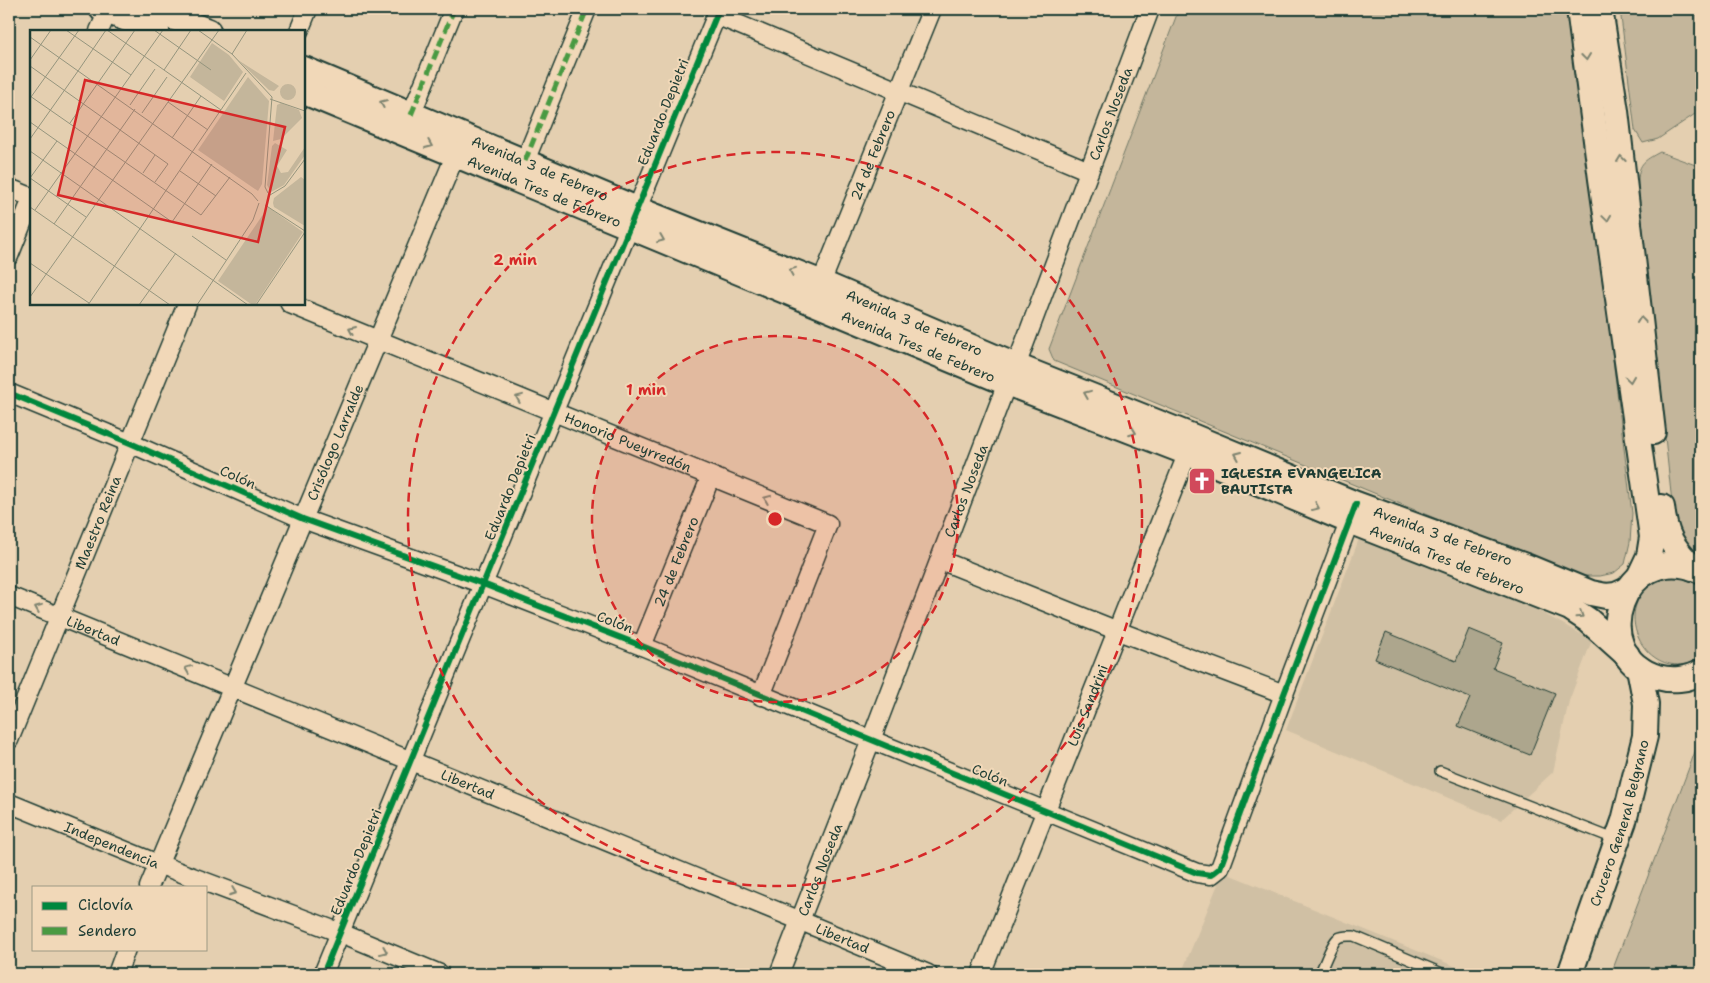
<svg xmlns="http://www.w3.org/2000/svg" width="1710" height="983" viewBox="0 0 1710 983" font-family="'Shantell Sans',sans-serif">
  <rect width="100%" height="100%" fill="#e4cfb0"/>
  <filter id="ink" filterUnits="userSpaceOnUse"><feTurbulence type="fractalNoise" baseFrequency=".02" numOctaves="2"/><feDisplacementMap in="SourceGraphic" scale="10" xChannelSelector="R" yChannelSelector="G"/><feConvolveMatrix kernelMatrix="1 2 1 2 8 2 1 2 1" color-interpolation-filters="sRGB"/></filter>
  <g filter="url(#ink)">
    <g fill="#d0c0a4">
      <path d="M1359,539L1526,604L1592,640L1569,701L1553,772L1501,820L1286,730Z"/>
      <path d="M1223,872L1474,974H1181Z"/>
    </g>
    <g fill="#c4b69b" stroke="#727a68">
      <path d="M1179,9H1566L1580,92L1632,513L1630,542L1625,564L1614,573L1600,576H1575L1054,361L1049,349Z"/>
      <path d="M1620,9H1701V110L1658,139L1643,143L1635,130Z"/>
      <path d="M1660,152L1701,167V557L1698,556L1678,534L1673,512L1638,184C1638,164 1643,161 1660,152Z"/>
      <path d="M1671,575L1701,581V658C1650,688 1606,611 1656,581C1661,578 1666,577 1671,575Z"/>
      <path d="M1701,736V974H1611Z"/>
    </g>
    <path fill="#ada68d" stroke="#1f3d34" d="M1469,629L1503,643L1493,668L1555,693L1530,755L1458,726L1470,698L1375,659L1386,632L1456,661Z"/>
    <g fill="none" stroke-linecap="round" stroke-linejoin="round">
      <g stroke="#1f3d34" stroke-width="12">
        <g id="service">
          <path d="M1440,771L1617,840"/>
          <path d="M1319,974C1324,966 1331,943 1338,938C1343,935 1349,936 1354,936L1444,974"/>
        </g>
      </g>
      <g stroke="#1f3d34" stroke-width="21">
        <g id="minor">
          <path d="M716,15L1089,171"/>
          <path d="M99,31L109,9"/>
          <path d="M299,31L308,9"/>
          <path d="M411,115L454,9"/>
          <path d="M525,161L587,9"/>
          <path d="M9,188L31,197"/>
          <path d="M9,256L31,201"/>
          <path id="s1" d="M817,293L932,9"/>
          <path id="s2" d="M290,304L828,524L761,696"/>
          <path d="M9,393L130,443L303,519L483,584L642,646L1197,873L1211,875L1220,868L1284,694L1353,512"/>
          <path d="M940,560L1118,631L1284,694"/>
          <path id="s3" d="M9,596L801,921L928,974"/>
          <path id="s4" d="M642,646L711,476"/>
          <path id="s5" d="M9,740L187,304"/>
          <path id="s6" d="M9,803L158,864L341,933L440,974"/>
          <path id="s7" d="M149,887L460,144"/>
          <path d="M117,974L126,949"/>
          <path d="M323,974L719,9"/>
          <path id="s8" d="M779,974L871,740L1007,383L1016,366L1150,9"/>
          <path id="s9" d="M981,974L1192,442"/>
        </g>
      </g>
      <g stroke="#1f3d34" stroke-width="28">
        <g id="secondary">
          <path d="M102,9L157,31"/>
          <path d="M151,9L208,31"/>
          <path d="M1579,9L1601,179L1652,537L1649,556L1639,577"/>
          <path d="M1600,9L1616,111L1653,432"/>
          <path id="s10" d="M304,69L637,209L822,283L1016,366L1194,437L1356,504L1528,567L1591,593L1606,596L1616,595L1627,590"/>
          <path id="s11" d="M304,92L1007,383L1188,453L1349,521L1570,608L1588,620L1627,655"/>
          <path d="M1662,507C1665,536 1673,548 1693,568"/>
          <path d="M1699,570C1623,538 1583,654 1657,677C1671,681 1688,680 1701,672"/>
          <path id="s12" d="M1570,974L1624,821L1645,736L1646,704L1639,668"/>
        </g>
      </g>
      <use href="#service" stroke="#f1d8b8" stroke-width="9"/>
      <use href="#minor" stroke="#f1d8b8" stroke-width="18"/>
      <use href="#secondary" stroke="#f1d8b8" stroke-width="24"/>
      <g stroke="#4a9a42" stroke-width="5" stroke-dasharray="10 5" stroke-linecap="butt">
        <path d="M411,115L454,9"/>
        <path d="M525,161L587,9"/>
      </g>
      <g stroke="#f1d8b8" stroke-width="9">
        <g id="cycleway">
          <path d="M9,393L130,443L303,519L483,584L642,646L1197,873L1211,875L1220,868L1284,694L1356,504"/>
          <path d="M323,974L719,9"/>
        </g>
      </g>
      <use href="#cycleway" stroke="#00873e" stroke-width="6"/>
    </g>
    <defs><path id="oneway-chevron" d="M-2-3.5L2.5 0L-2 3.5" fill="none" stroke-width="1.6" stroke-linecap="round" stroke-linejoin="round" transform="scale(1.25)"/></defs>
    <g stroke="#7d836f">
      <use href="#oneway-chevron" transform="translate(1586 57) rotate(83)"/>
      <use href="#oneway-chevron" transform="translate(383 103) rotate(-157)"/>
      <use href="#oneway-chevron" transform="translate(429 145) rotate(23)"/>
      <use href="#oneway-chevron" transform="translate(1621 159) rotate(-97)"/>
      <use href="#oneway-chevron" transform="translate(1607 218) rotate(82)"/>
      <use href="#oneway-chevron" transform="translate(661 239) rotate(22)"/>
      <use href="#oneway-chevron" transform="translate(792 271) rotate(-158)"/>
      <use href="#oneway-chevron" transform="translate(1641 320) rotate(-96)"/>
      <use href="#oneway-chevron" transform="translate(352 330) rotate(-157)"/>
      <use href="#oneway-chevron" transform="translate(1630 379) rotate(82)"/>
      <use href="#oneway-chevron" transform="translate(1087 394) rotate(-158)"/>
      <use href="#oneway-chevron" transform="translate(519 398) rotate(-158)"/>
      <use href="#oneway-chevron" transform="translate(1133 432) rotate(21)"/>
      <use href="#oneway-chevron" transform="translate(1238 455) rotate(-157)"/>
      <use href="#oneway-chevron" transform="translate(767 499) rotate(-158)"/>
      <use href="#oneway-chevron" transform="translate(1316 507) rotate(23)"/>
      <use href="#oneway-chevron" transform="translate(38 608) rotate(-158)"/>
      <use href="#oneway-chevron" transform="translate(1580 615) rotate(33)"/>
      <use href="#oneway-chevron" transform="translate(188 669) rotate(-158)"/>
      <use href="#oneway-chevron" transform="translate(233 892) rotate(21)"/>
      <use href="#oneway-chevron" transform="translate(384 951) rotate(23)"/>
    </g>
  </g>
  <circle cx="775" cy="519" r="183" fill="#d62828" fill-opacity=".12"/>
  <g fill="none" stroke="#d62828" stroke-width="2.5" stroke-dasharray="9 6">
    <circle cx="775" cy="519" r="183"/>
    <circle cx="775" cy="519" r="367"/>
  </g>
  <defs>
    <g id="church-square" transform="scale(1.4375)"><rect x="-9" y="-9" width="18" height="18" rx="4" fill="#d1495b" stroke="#f1d8b8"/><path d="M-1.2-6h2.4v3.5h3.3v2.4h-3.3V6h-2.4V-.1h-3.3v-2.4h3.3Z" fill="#fff"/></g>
  </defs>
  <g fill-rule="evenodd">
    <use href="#church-square" x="1202" y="481"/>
  </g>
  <g text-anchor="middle" stroke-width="4" stroke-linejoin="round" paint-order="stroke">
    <g font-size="14" fill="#1f3d34" stroke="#f1d8b8">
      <text transform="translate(663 112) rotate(-68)" y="5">Eduardo Depietri</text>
      <text dy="5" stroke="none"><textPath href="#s8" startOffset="922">Carlos Noseda</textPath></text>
      <text dy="5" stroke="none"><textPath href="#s1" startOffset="149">24 de Febrero</textPath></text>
      <text dy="5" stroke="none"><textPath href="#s10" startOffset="256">Avenida 3 de Febrero</textPath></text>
      <text dy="5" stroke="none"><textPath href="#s11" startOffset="260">Avenida Tres de Febrero</textPath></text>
      <text dy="5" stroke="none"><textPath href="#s10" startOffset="661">Avenida 3 de Febrero</textPath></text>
      <text dy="5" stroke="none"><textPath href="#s11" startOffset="665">Avenida Tres de Febrero</textPath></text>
      <text dy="5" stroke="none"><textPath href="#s7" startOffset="482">Crisólogo Larralde</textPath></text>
      <text dy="5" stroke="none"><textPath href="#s2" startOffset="365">Honorio Pueyrredón</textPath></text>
      <text transform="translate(238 477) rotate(24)" y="5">Colón</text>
      <text transform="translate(510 487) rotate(-68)" y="5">Eduardo Depietri</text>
      <text dy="5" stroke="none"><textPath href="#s8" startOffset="518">Carlos Noseda</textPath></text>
      <text dy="5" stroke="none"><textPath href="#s5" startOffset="235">Maestro Reina</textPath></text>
      <text dy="5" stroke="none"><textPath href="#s10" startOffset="1231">Avenida 3 de Febrero</textPath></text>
      <text dy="5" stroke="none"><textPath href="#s11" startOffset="1235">Avenida Tres de Febrero</textPath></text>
      <text dy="5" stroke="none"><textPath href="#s4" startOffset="91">24 de Febrero</textPath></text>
      <text transform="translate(615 622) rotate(21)" y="5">Colón</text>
      <text dy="5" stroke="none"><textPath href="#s3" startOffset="91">Libertad</textPath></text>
      <text dy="5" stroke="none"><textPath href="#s9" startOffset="289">Luis Sandrini</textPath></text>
      <text transform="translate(990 775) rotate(22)" y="5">Colón</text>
      <text dy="5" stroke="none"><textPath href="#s3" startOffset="496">Libertad</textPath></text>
      <text dy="5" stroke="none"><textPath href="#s12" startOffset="159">Crucero General Belgrano</textPath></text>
      <text dy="5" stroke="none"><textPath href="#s6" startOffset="111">Independencia</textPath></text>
      <text transform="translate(356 862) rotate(-68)" y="5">Eduardo Depietri</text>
      <text dy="5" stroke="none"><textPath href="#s8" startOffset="112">Carlos Noseda</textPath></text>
      <text dy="5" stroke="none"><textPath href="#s3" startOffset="901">Libertad</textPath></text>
    </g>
    <g font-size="14" font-weight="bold" fill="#1f3d34" stroke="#f1d8b8" text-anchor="start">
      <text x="1221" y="478">IGLESIA EVANGELICA<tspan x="1221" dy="16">BAUTISTA</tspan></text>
    </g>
  </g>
  <g transform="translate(30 30)">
    <rect width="275" height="275" fill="#e4cfb0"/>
    <path d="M182,13L199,25L213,42L194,71L160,47ZM208,30L249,56L244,61L239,60ZM218,47L239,71L232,154L228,161L168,120ZM250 62a8 8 0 1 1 16 0a8 8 0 1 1-16 0ZM251,73L269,80L272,88L251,109L243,111L247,75ZM245,113L257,120L247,136L251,143L258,142L275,117V125L254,155L241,162L237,155L242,116ZM271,147L275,150V196L244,177L243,173L244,168ZM238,177L273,202L225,275L221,274L188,251Z" fill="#c4b69b"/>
    <path fill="none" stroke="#95957e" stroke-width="1" d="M36,0L101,45M77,0L191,80M124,0L181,40M168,0L202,24L242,67L235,157L238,163M0,7L222,164L228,171M202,24L217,0M0,30L21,0M0,36L138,134L125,152M134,40L161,0M48,41L76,0M0,66L171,185L200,147M1,67L49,0M240,69L275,81M138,72L178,100M100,75L125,39M112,83L137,47M0,92L142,192L182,134M40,93L105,0M142,108L171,66M0,109L48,41M27,111L0,148L56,187M0,121L218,275M150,141L186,166M113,143L125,125M240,165L255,156L275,129M235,175L275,201M0,177L140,275M5,180L133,0M24,194L105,79M162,206L196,230M0,233L59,273M0,267L189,0M58,275L216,43M109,275L146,223M167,275L223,190L229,173M226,275L275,202"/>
    <path fill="#d62828" fill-opacity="0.15" stroke="#d62828" stroke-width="2.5" d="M55,50L255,97L228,212L28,165Z"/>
    <rect width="275" height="275" fill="none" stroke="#1f3d34" stroke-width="2.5"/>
  </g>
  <circle cx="775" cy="519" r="8" fill="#d62828" stroke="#f1d8b8" stroke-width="2.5"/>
  <g font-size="15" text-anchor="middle" font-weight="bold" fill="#d62828" stroke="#f1d8b8" stroke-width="4" stroke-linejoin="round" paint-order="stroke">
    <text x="515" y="265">2 min</text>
    <text x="646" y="395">1 min</text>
  </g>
  <rect width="1710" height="983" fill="none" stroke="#f1d8b8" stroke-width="30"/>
  <rect x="15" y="15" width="1680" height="953" fill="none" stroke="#1f3d34" stroke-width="2" filter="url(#ink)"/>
  <rect x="32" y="886" width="175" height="65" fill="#f1d8b8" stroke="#9d9a83"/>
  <rect x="42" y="902" width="25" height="8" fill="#00873e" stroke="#9d9a83"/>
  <text x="78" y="910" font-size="15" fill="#1f3d34">Ciclovía</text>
  <rect x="42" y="927" width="25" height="8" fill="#4a9a42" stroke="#9d9a83"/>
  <text x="78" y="936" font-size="15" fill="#1f3d34">Sendero</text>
</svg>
